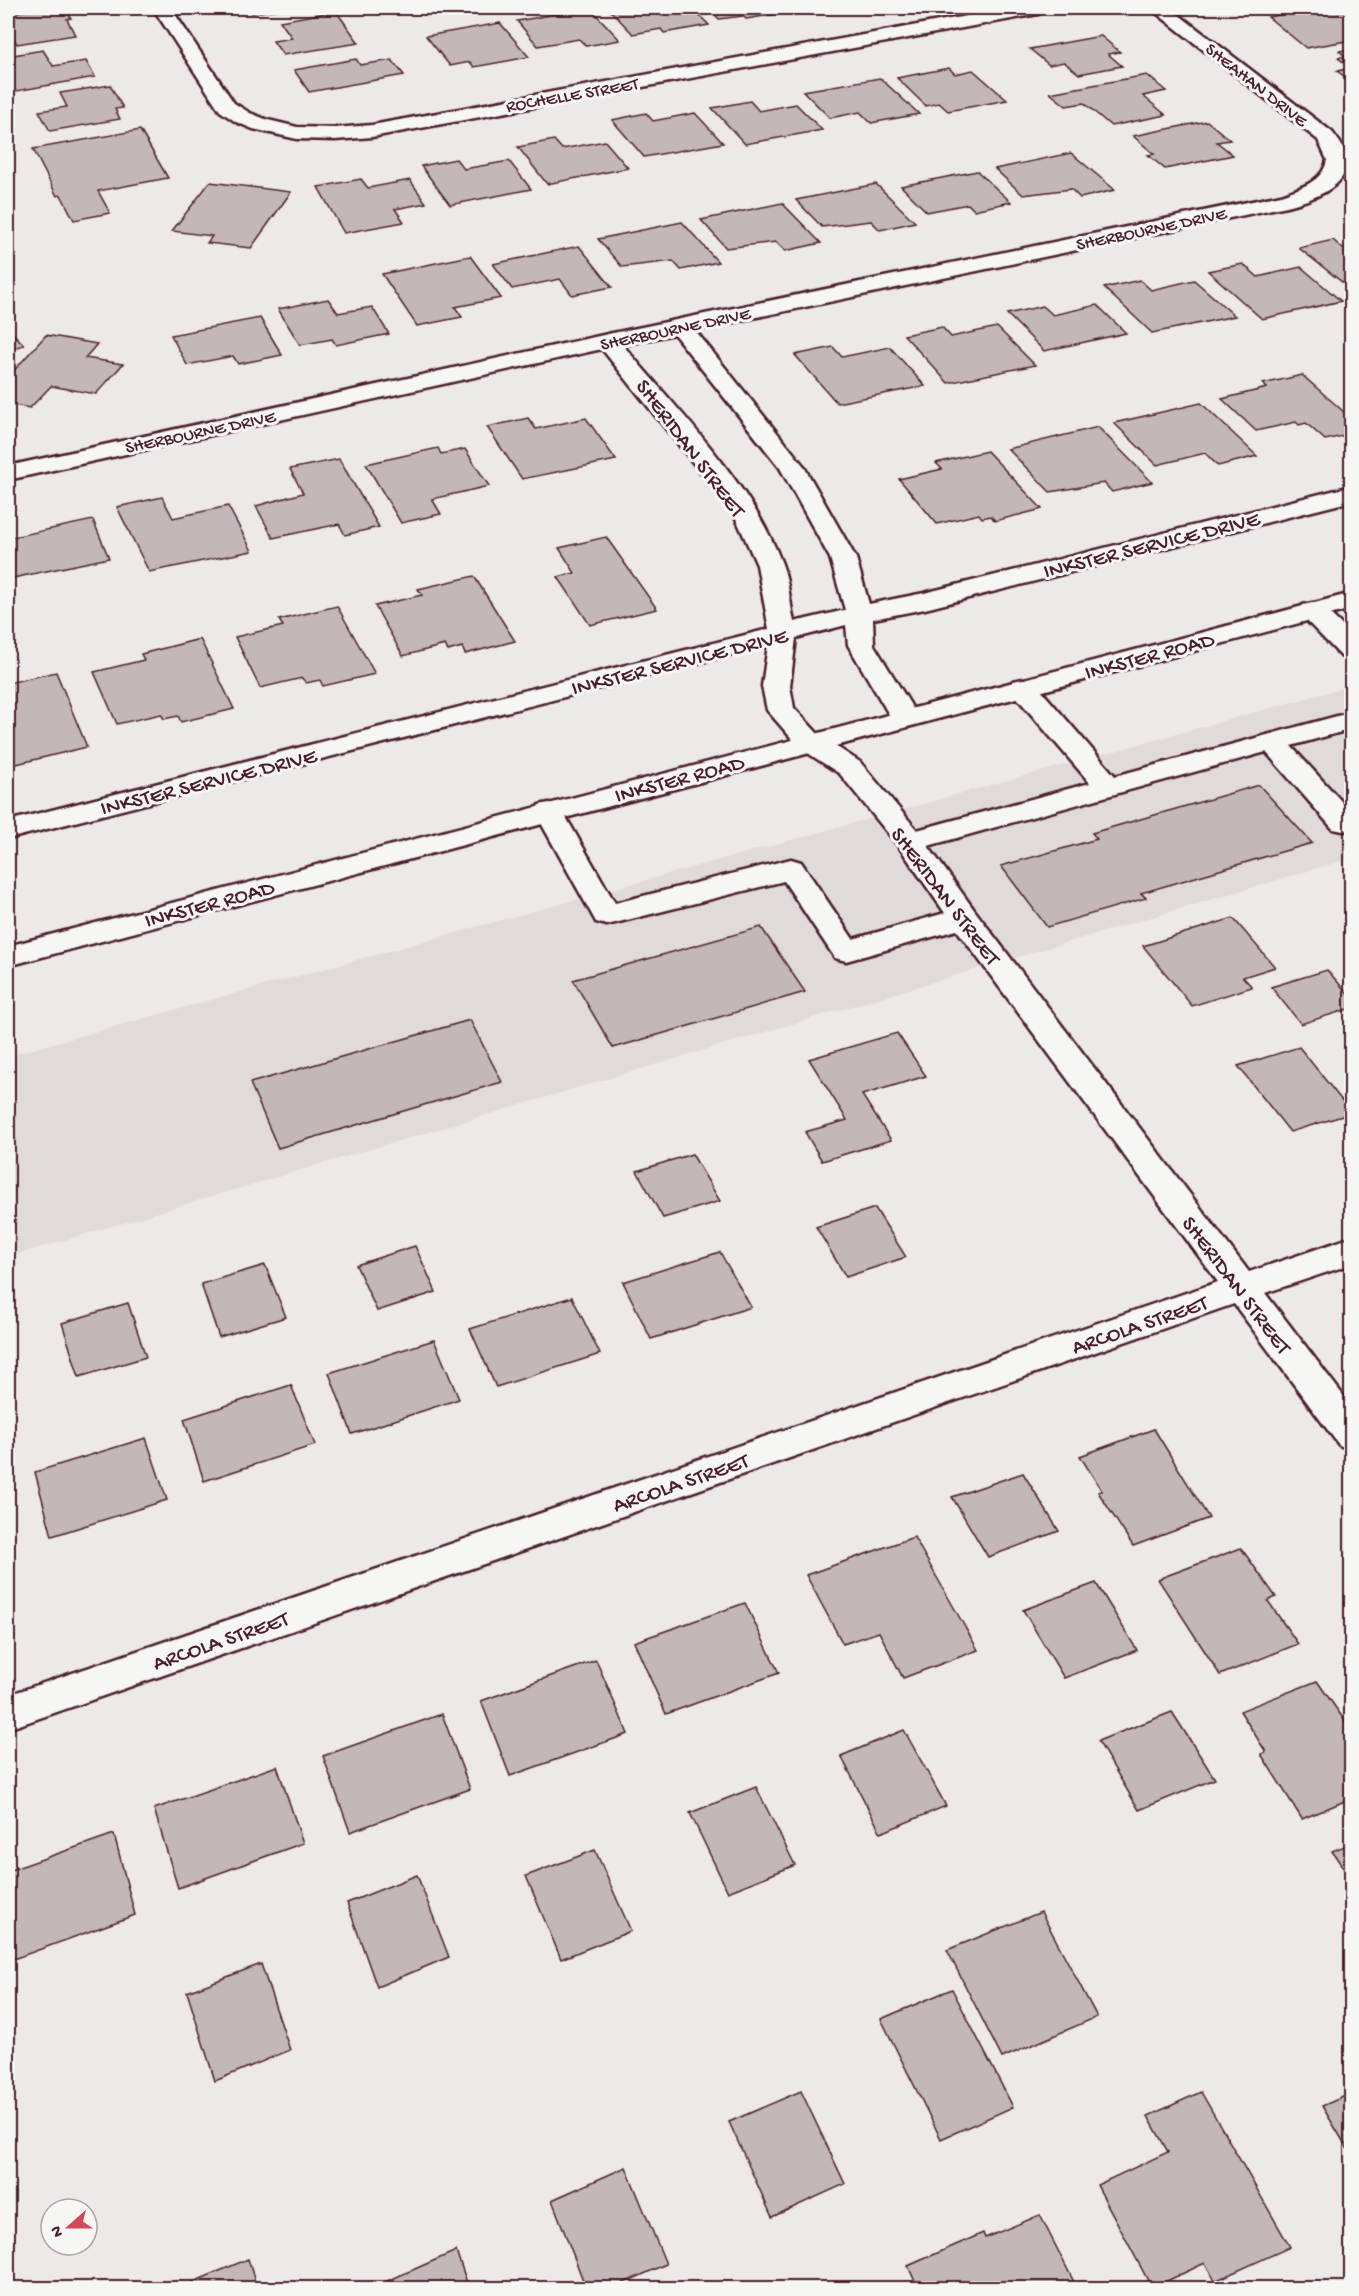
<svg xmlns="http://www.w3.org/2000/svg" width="1359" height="2296" viewBox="0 0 1359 2296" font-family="'Gochi Hand',sans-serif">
  <rect width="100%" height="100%" fill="#ece9e6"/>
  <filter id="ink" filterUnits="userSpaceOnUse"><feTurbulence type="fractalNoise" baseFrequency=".0167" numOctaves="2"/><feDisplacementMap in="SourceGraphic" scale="12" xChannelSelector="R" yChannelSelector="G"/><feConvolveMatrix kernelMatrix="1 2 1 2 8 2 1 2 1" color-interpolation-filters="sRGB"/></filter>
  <g filter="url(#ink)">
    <path fill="#e0dad8" d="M1351,686V858L8,1257V1056Z"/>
    <g fill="#c4b7b7" stroke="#4a1f2b" stroke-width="1.5">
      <path d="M44,8H65L71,18L67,19L75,35L17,44L8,27V13Z"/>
      <path d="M249,8H287L252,13Z"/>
      <path d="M590,8L620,40L586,46L579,39L538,46L517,21Z"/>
      <path d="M608,8H692L709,25L664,33L661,29L633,34Z"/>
      <path d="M709,8H787L791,12L746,19L743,16L719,19Z"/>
      <path d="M1317,8H1341L1352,15V40L1306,48L1268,17Z"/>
      <path d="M336,11L359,43L283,55L273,41L292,38L280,21Z"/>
      <path d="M500,23L529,57L474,67L470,62L450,66L426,36Z"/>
      <path d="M1101,36L1120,52L1108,54L1122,66L1079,74L1064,62L1049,65L1030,49Z"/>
      <path d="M1352,49V68L1338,58L1345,56L1339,51Z"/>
      <path d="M43,50L53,66L86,61L95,77L11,92L8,85V56Z"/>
      <path d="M356,59L360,65L392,60L404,75L309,92L294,70Z"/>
      <path d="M949,68L955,74L973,70L1007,100L948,111L939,103L926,106L897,78Z"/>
      <path d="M1352,68V82L1337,71Z"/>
      <path d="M1147,75L1166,91L1143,96L1166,115L1111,126L1084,103L1066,106L1050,93Z"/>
      <path d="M880,78L919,114L871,123L860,112L830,118L803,91Z"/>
      <path d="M110,85L123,108L115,109L120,119L50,131L39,111L67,107L60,93Z"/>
      <path d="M750,101L759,111L796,104L822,130L745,144L712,108Z"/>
      <path d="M646,113L653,121L695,113L723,143L644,157L612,120Z"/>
      <path d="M1207,121L1230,140L1217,142L1233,155L1165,169L1148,155L1154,154L1133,136Z"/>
      <path d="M140,130L168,178L98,191L110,213L74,220L61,195L57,196L33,149Z"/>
      <path d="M554,140L562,149L605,141L628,168L547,184L518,147Z"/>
      <path d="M1071,153L1115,190L1080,198L1071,189L1023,195L995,169Z"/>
      <path d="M456,159L464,169L509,161L531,189L450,205L421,166Z"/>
      <path d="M977,171L1011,202L974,210L968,204L927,212L901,186Z"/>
      <path d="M361,179L368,188L410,180L426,203L395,209L404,222L344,233L318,187Z"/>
      <path d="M210,182L291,192L251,248L207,243L212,236L172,231Z"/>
      <path d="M876,184L915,222L880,230L871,221L822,227L796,200Z"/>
      <path d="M782,203L821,243L785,251L776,242L726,248L701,220Z"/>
      <path d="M682,222L718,262L681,270L673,261L622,267L598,239Z"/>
      <path d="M1333,240L1343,249L1352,248V290L1299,248Z"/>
      <path d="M579,246L612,287L572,295L560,279L512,289L493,264Z"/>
      <path d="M470,256L501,298L455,307L462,317L417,326L382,274Z"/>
      <path d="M1243,264L1258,277L1301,267L1341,301L1262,319L1208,271Z"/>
      <path d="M1140,280L1151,290L1194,280L1235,316L1152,333L1104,288Z"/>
      <path d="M328,299L338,313L372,307L389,334L336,345L332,339L300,345L278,309Z"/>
      <path d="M1097,305L1126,333L1044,351L1007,314L1043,306L1053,315Z"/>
      <path d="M260,318L282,355L238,364L233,356L187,365L171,335Z"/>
      <path d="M942,327L951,337L997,327L1035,365L948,383L904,335Z"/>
      <path d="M8,328L24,345L8,350Z"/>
      <path d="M46,335L97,344L85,358L123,364L96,394L51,386L30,408L8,404V377Z"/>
      <path d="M833,347L842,357L890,347L925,386L837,403L795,355Z"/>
      <path d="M1302,375L1352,419V434L1325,440L1306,423L1299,425L1296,422L1256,431L1222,399L1267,388L1263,384Z"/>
      <path d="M1201,403L1257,456L1218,466L1205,453L1157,465L1114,423Z"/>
      <path d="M528,418L536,429L586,418L616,460L522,479L487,427Z"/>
      <path d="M1098,427L1152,482L1112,492L1104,483L1050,492L1008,449Z"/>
      <path d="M438,448L441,454L465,449L489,486L432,499L441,514L401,523L366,464Z"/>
      <path d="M987,451L1042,509L995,521L991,516L982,518L979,514L937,524L899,479L942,469L936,463Z"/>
      <path d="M339,459L379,527L345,535L339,524L273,538L256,506L303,493L290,469Z"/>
      <path d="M162,497L173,518L228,506L252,551L149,572L117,507Z"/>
      <path d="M93,520L109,558L8,579V538Z"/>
      <path d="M606,537L657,609L590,625L558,577L575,573L559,548Z"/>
      <path d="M474,576L515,641L465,654L462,647L448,651L445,645L403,656L375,606L422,595L418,589Z"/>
      <path d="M337,606L375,674L323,686L320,680L306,683L302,678L260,688L235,637L283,626L279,620Z"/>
      <path d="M200,639L234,709L181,722L178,716L164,719L161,714L117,724L94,672L144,660L141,654Z"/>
      <path d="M56,672L87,747L8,766V683Z"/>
      <path d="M1259,785L1312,843L1141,893L1146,898L1047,927L1001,866L1097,839L1092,833Z"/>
      <path d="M1233,918L1275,967L1243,977L1252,987L1192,1006L1143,946Z"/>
      <path d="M761,927L805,992L613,1048L573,980Z"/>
      <path d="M1327,970L1352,998V1008L1301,1024L1271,987Z"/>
      <path d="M470,1020L502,1082L278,1148L250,1083Z"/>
      <path d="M897,1033L926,1076L862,1095L891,1140L822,1161L805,1132L847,1120L809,1059Z"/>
      <path d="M1299,1047L1352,1113L1290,1132L1238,1066Z"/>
      <path d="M692,1154L720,1201L663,1218L637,1171Z"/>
      <path d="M875,1208L906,1257L846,1277L816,1227Z"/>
      <path d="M415,1246L436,1292L377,1311L356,1265Z"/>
      <path d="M720,1252L751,1307L651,1339L623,1282Z"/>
      <path d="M265,1265L286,1317L219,1337L201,1284Z"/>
      <path d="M572,1297L600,1354L496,1387L470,1329Z"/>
      <path d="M128,1303L146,1357L79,1377L62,1323Z"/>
      <path d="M434,1340L459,1399L352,1434L329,1373Z"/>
      <path d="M291,1385L315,1445L204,1481L184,1419Z"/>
      <path d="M1154,1429L1209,1518L1133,1546L1098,1492L1102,1491L1080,1456Z"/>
      <path d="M146,1438L167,1500L52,1536L35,1472Z"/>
      <path d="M1023,1473L1059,1531L988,1557L952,1497Z"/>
      <path d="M914,1537L978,1650L903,1678L879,1632L843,1644L806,1575Z"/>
      <path d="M1241,1548L1276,1597L1268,1601L1298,1644L1220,1675L1158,1579Z"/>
      <path d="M1096,1583L1137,1650L1064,1678L1023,1610Z"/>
      <path d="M745,1603L779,1673L666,1714L634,1642Z"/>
      <path d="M596,1660L628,1734L510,1776L481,1701Z"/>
      <path d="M1317,1681L1352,1731V1798L1302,1819L1261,1754L1266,1752L1240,1711Z"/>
      <path d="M1172,1712L1215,1779L1139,1810L1098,1741Z"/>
      <path d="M442,1714L470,1789L350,1832L323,1756Z"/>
      <path d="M904,1730L946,1806L881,1833L841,1756Z"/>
      <path d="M277,1766L303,1843L178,1888L154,1809Z"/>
      <path d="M756,1787L795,1865L728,1892L690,1813Z"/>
      <path d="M114,1834L135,1915L8,1961V1871Z"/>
      <path d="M1352,1843V1881L1332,1851Z"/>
      <path d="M595,1850L631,1931L561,1959L526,1876Z"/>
      <path d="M417,1875L449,1957L377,1987L347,1903Z"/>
      <path d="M1041,1912L1097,2017L1002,2058L947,1950Z"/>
      <path d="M261,1964L290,2050L215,2081L187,1992Z"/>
      <path d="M952,1989L1013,2107L941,2139L881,2019Z"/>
      <path d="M801,2091L845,2184L772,2217L729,2122Z"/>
      <path d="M1201,2092L1290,2247L1215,2281L1205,2263L1152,2288L1097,2185L1168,2152L1148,2116Z"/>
      <path d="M1352,2093V2156L1322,2106Z"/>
      <path d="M626,2167L666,2264L613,2288H586L552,2200Z"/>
      <path d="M1040,2215L1077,2288H918L908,2266L983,2233L985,2238Z"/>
      <path d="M456,2251L469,2288H379L378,2285Z"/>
      <path d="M248,2259L257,2288H179Z"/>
    </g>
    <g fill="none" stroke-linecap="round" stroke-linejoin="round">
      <g stroke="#4a1f2b" stroke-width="5">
        <g id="minor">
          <path d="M153,8H171L234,103L250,113L268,120L297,127L335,128L372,125L1010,8H1048L1038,14L372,137L335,140L297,139L253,129L236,122L220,111Z"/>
          <path d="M1150,8H1170L1332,132C1338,140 1347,150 1347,161C1348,188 1308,201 1287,206L695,330L803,465L856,558L869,604L924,593L1352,486V501L925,609L873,619L874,645L918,717L914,723L904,726L894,723L848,645L846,625L796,638L790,686L794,708L820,736L860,762L917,830L1090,783L1013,693L1009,687L1013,681L1023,679L1033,681L1115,776L1352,712V729L1291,746L1352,813V829L1343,831L1333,829L1266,752L928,846L975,911L1249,1272L1352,1237V1264L1265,1293L1352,1407V1450L1339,1445L1234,1304L8,1729V1695L1218,1282L957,930L846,961L835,958L784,881L607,925L596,922L535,812L539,805L549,803L559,805L615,903L791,859L801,862L853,939L945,913L900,848L840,774L800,748L767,710L762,686L768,645L8,839V821L769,629L757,565L734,514L602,349L8,480V466L608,334L1281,195C1300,188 1323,182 1327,160L1318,140ZM674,334L780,468L830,558L845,610L794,622C790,604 789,582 782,564C753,485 677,410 623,345Z"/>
          <path d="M1312,603L1321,605L1352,635V659L1342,657L1303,617L1299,611L1303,605Z"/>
        </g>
      </g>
      <g stroke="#4a1f2b" stroke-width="5">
        <path id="major" d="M1352,593V609L8,966V946Z"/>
      </g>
      <use href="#minor" fill="#f6f6f2" fill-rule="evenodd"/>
      <use href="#major" fill="#f6f6f2" fill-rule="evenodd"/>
    </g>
  </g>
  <g text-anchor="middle" stroke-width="6" stroke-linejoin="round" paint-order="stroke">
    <g font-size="18" fill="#4a1f2b" stroke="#f6f6f2">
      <text transform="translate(1257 84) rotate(38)" y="6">SHEAHAN DRIVE</text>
      <text transform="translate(572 94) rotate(-10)" y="6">ROCHELLE STREET</text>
      <text transform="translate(1151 228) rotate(-12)" y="6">SHERBOURNE DRIVE</text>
      <text transform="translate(675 328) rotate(-12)" y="6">SHERBOURNE DRIVE</text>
      <text transform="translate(200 431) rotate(-12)" y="6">SHERBOURNE DRIVE</text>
    </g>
    <g font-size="22" fill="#4a1f2b" stroke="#f6f6f2">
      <text transform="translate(692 447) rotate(53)" y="8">SHERIDAN STREET</text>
      <text transform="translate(1151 543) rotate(-14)" y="8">INKSTER SERVICE DRIVE</text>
      <text transform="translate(1149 654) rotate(-15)" y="8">INKSTER ROAD</text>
      <text transform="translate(679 660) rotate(-14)" y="8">INKSTER SERVICE DRIVE</text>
      <text transform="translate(679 777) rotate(-15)" y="8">INKSTER ROAD</text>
      <text transform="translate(208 780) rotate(-14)" y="8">INKSTER SERVICE DRIVE</text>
      <text transform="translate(947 895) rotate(53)" y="8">SHERIDAN STREET</text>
      <text transform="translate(209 902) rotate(-15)" y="8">INKSTER ROAD</text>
      <text transform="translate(1238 1284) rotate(53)" y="8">SHERIDAN STREET</text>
      <text transform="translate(1139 1323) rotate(-19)" y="8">ARCOLA STREET</text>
      <text transform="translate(680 1481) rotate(-19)" y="8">ARCOLA STREET</text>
      <text transform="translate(220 1639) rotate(-19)" y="8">ARCOLA STREET</text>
    </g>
  </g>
  <rect width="1359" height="2296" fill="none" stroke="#f6f6f2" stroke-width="30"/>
  <rect x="15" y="15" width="1329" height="2266" fill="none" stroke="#4a1f2b" stroke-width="2" filter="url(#ink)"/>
  <g transform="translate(69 2227) rotate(249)"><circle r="28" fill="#f6f6f2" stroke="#b1a0a2" stroke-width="1.5"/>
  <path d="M0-4.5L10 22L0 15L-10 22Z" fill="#d1495b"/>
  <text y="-9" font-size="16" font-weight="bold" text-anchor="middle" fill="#4a1f2b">N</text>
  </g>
</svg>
